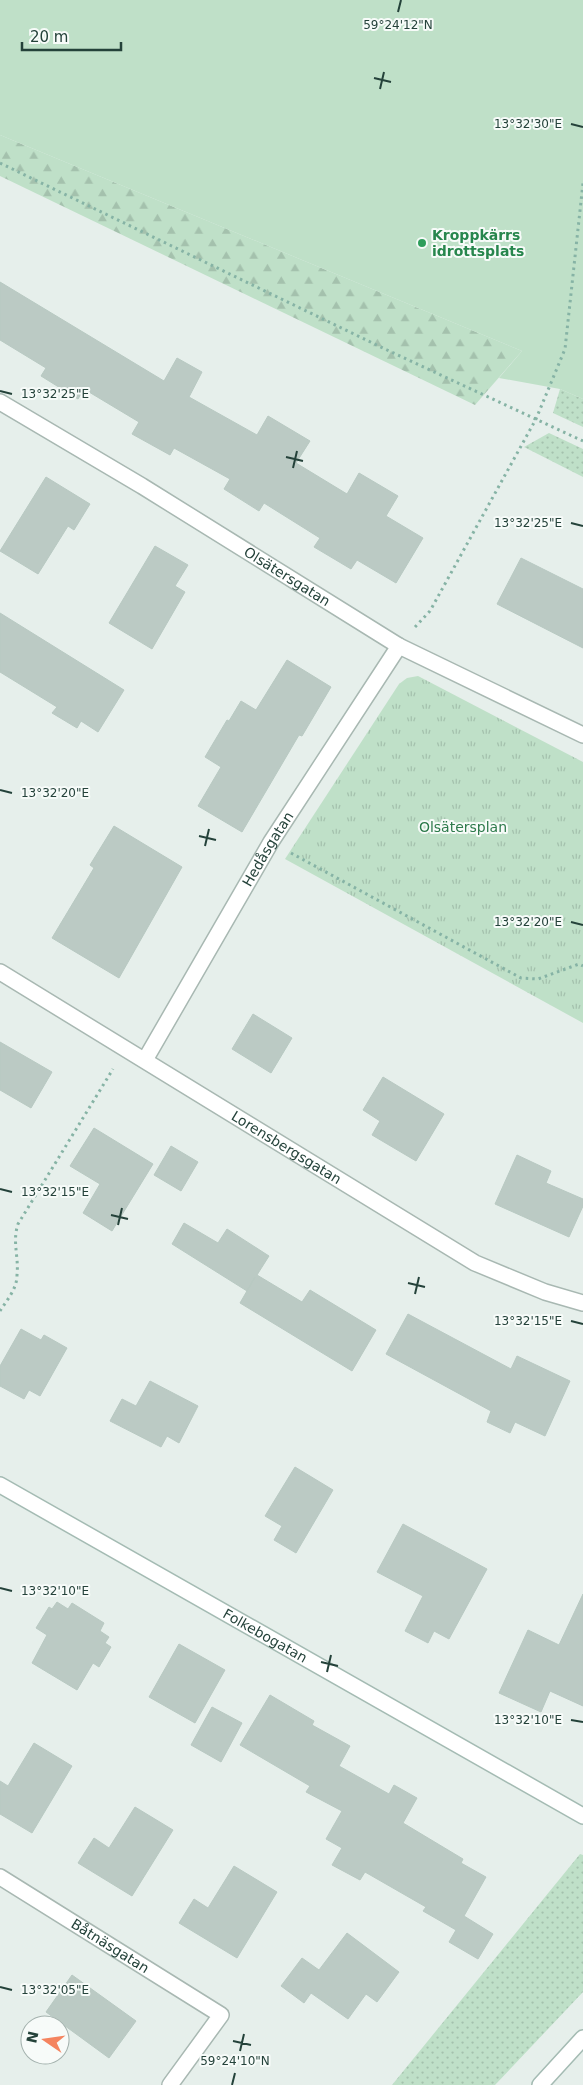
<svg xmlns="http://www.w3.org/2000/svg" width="583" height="2085" viewBox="0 0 583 2085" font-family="'DejaVu Sans',sans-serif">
  <defs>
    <pattern id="grass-dots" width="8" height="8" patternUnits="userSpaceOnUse" patternTransform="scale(1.25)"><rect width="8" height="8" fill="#bfe0c8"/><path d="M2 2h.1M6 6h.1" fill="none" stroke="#a4c1ad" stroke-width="1.8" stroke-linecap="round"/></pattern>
    <pattern id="forest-firs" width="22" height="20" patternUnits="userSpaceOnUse" patternTransform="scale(1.25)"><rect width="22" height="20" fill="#bfe0c8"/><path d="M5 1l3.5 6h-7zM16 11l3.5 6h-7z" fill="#a4c1ad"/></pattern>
    <pattern id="park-tufts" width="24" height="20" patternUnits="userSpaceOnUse" patternTransform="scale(1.25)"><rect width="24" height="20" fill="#bfe0c8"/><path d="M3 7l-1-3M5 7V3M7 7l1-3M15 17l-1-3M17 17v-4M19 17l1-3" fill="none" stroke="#a4c1ad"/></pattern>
  </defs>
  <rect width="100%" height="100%" fill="#e6efeb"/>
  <g fill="url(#grass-dots)">
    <path d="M560,389L583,399V427L553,413Z"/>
    <path d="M549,433L583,449V477L524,447Z"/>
    <path d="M580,1854L583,1855V1992L495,2085H392Z"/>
  </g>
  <path fill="url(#forest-firs)" d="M0,135L522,351L475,405L0,176Z"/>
  <path fill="url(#park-tufts)" d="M418,676L583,762V1023L285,859L399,684L407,678Z"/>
  <path fill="#bfe0c8" d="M0,0H583V399L560,389L499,378L522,351L0,135Z"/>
  <g fill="#bbcac4" stroke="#b8c9c2">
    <path d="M0,282L164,381L177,358L202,372L189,397L257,435L268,416L310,441L296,463L347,494L359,473L398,496L386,516L423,538L396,583L357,560L351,569L314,547L320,538L264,503L259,511L224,489L230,479L174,448L170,455L132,434L139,422L84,389L78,399L41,376L46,368L0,340Z"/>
    <path d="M46,477L90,504L74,530L68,526L38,574L0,551Z"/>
    <path d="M155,546L188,565L175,586L185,592L152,649L109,623Z"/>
    <path d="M521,558L583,589V648L497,604Z"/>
    <path d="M0,613L124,690L98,732L81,721L77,728L52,713L57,707L0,672Z"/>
    <path d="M287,660L331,687L302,736L299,735L242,832L198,806L221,767L205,757L227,720L229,721L241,701L256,710Z"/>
    <path d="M114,826L182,867L119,978L52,938L94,868L90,865Z"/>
    <path d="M253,1014L292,1038L271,1073L232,1049Z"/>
    <path d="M0,1042L52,1072L31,1108L0,1090Z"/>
    <path d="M383,1077L444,1114L416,1161L372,1135L380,1121L363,1110Z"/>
    <path d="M94,1128L153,1164L112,1231L83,1213L100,1184L70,1166Z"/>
    <path d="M171,1146L198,1162L181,1191L154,1175Z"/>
    <path d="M517,1155L551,1171L546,1183L583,1199V1206L569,1237L495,1204Z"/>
    <path d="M184,1223L218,1243L227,1229L269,1256L257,1275L302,1302L310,1290L376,1330L352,1371L240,1303L255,1277L247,1291L172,1244Z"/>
    <path d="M408,1314L511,1369L517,1356L570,1381L545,1436L515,1422L510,1433L487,1422L491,1411L386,1354Z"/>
    <path d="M21,1329L41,1340L44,1335L67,1348L40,1396L29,1390L24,1399L0,1386V1366Z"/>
    <path d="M150,1381L198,1406L179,1443L167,1436L161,1447L110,1421L122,1399L136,1406Z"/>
    <path d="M295,1467L333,1490L296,1553L274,1540L282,1526L265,1516Z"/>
    <path d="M403,1524L487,1569L449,1639L434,1631L428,1643L405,1631L423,1596L377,1572Z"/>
    <path d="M583,1594V1706L550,1691L541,1712L499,1693L528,1630L559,1645Z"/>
    <path d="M57,1602L68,1609L72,1603L104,1623L100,1631L109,1637L105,1643L111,1647L99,1667L93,1663L77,1690L32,1663L47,1635L36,1628L49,1607L52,1609Z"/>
    <path d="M179,1644L225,1670L195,1723L149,1697Z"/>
    <path d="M270,1695L314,1721L312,1725L350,1746L339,1766L389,1794L394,1785L417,1798L403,1823L463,1859L461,1863L486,1877L464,1916L493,1934L478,1959L449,1942L456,1930L423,1911L426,1907L365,1872L360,1880L332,1865L342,1848L326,1839L342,1811L306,1792L310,1786L240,1745Z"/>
    <path d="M212,1707L242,1723L221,1762L191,1745Z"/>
    <path d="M34,1743L72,1766L32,1833L0,1814V1781L8,1786Z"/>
    <path d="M135,1807L173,1830L132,1896L78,1863L94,1838L109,1848Z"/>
    <path d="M234,1866L277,1892L237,1958L179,1923L194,1899L208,1908Z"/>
    <path d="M347,1933L399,1972L377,2002L366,1994L348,2019L311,1993L304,2003L281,1986L302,1958L319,1970Z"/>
    <path d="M72,1975L136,2021L109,2058L46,2012Z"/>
  </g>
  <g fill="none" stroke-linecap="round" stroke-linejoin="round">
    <g stroke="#a8b8b2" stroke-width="18">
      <g id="street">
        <path id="s1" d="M0,402L142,486L399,646L583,735"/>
        <path id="s2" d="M0,972L475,1263L545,1292L583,1303"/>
        <path id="s3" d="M145,1060L271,842L399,646"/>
        <path id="s4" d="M0,1877L221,2015L170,2085"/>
      </g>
    </g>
    <g stroke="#a4bbb3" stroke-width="18">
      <g id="secondary">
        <path id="s5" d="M0,1485L583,1816"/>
        <path d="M540,2085L583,2038"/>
      </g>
    </g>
    <g stroke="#86b3a5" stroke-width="3" stroke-dasharray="2.5 4" stroke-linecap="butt">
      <path d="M0,163L387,350L583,441"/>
      <path d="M415,627L430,611L536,419L565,349L583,183"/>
      <path d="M291,853L521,978L538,979L579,964L583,966"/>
      <path d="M0,1311C7,1300 17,1289 17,1275C19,1257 12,1242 18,1224L113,1069"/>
    </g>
    <use href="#street" stroke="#fff" stroke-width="15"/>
    <use href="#secondary" stroke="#fff" stroke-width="15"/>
  </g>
  <path fill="none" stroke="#24423a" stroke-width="2" d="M398,12L401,0M374,78L391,82M380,89L384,72M571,124L583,127M0,391L12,394M286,457L303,461M293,468L297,451M571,523L583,526M0,790L12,793M199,836L216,840M205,846L209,829M571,922L583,925M0,1189L12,1192M111,1215L128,1219M118,1225L122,1208M408,1283L425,1287M415,1294L419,1277M571,1321L583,1324M0,1588L12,1591M321,1662L338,1666M327,1672L331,1655M571,1720L583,1722M0,1987L12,1990M233,2041L251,2045M240,2051L244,2034M232,2085L235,2073"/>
  <circle fill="#2e9e5b" stroke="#f7fbf9" stroke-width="2" cx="422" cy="243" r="5"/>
  <g text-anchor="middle" stroke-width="4" stroke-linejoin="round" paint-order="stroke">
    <g font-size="14" font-weight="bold" fill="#27864d" stroke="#f7fbf9" text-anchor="start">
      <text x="432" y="240">Kroppkärrs<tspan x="432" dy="16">idrottsplats</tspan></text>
    </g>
    <g font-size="14" fill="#24423a" stroke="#f7fbf9">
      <text dy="5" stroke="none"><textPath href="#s1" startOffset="336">Olsätersgatan</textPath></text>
      <text dy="5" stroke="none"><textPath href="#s3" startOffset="244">Hedåsgatan</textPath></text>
      <text dy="5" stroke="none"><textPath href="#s2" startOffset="336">Lorensbergsgatan</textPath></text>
      <text dy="5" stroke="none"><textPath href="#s5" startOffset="305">Folkebogatan</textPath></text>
      <text dy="5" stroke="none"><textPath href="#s4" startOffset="130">Båtnäsgatan</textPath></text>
    </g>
    <g font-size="14" fill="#2d7a4b" stroke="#f7fbf9">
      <text x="463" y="832">Olsätersplan</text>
    </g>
  </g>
  <g font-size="12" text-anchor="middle" fill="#24423a" stroke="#f7fbf9" stroke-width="4" stroke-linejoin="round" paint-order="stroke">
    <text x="398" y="29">59°24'12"N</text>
    <text x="528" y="128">13°32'30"E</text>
    <text x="55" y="398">13°32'25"E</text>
    <text x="528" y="527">13°32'25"E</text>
    <text x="55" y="797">13°32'20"E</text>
    <text x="528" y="926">13°32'20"E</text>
    <text x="55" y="1196">13°32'15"E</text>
    <text x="528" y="1325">13°32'15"E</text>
    <text x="55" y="1595">13°32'10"E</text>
    <text x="528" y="1724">13°32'10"E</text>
    <text x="55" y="1994">13°32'05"E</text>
    <text x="235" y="2065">59°24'10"N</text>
  </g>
  <g transform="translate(45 2040) rotate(283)"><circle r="24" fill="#f7fbf9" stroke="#a3b1ad"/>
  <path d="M0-4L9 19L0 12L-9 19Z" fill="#f4845f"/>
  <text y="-8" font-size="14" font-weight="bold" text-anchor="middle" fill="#24423a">N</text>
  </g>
  <path d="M22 42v8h99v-8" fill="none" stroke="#24423a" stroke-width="2.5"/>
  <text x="30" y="42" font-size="15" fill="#24423a" stroke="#f7fbf9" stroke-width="4" paint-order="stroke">20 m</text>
</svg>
